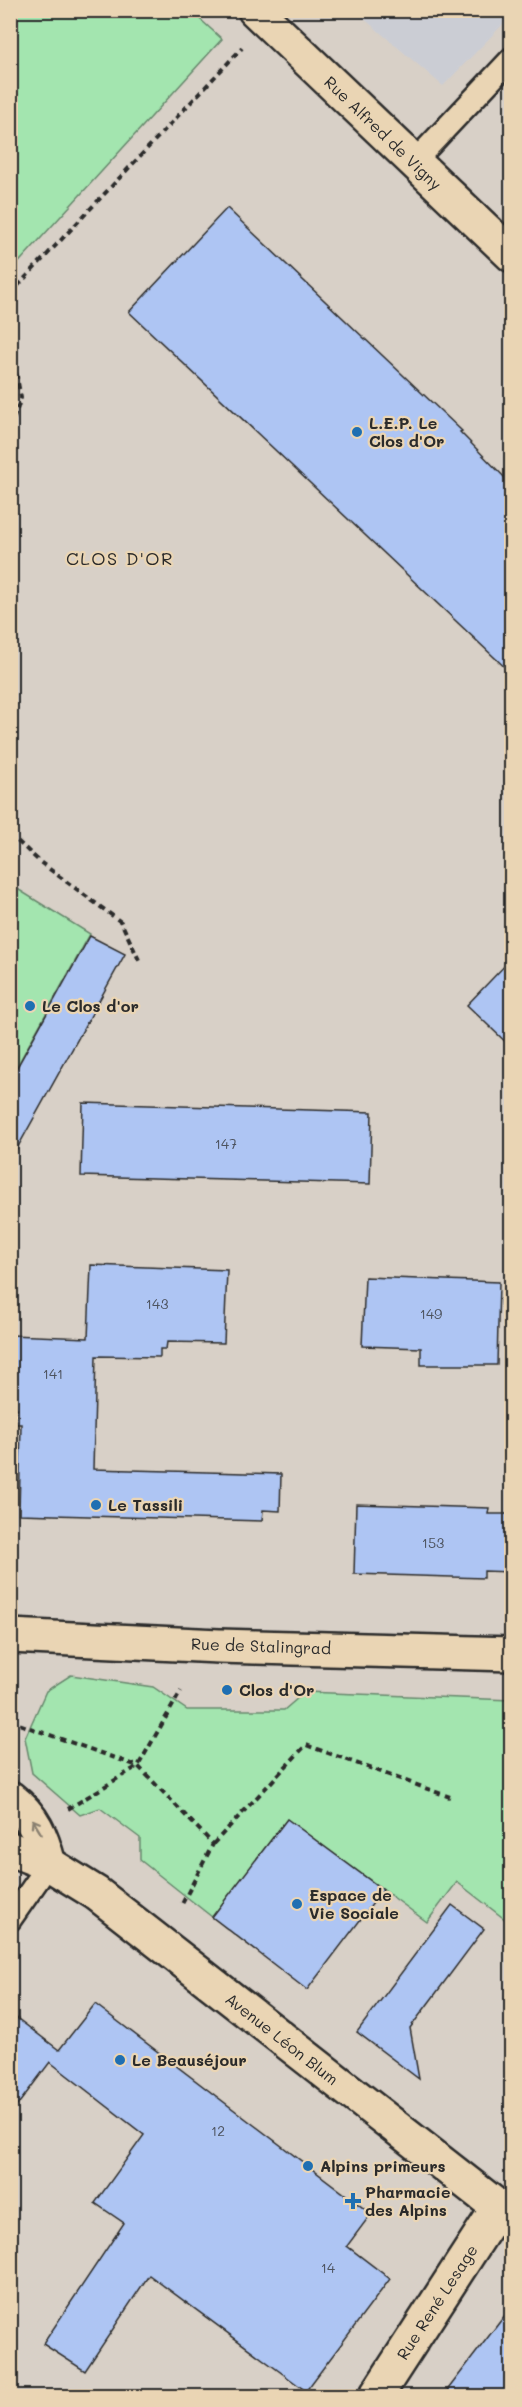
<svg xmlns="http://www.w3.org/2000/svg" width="522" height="2407" viewBox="0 0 522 2407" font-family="Mali,sans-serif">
  <rect width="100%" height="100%" fill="#d8d0c7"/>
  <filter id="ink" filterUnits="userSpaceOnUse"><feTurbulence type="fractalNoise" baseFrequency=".0167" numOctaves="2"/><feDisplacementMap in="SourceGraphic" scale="12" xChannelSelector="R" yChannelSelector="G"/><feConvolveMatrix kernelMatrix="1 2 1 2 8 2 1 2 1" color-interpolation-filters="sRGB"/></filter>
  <g filter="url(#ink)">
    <path fill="#cbcdd4" d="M511,10V16L443,86L355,11Z"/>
    <g fill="#a3e5af" stroke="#67886d" stroke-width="1.5">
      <path d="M11,10L191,11L222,39L11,271Z"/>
      <path d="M11,885L90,934L11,1077Z"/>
      <path d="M71,1675L153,1687L187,1710H284L305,1692L511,1700V1924L457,1882L427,1922L287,1819L212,1917L140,1860V1838L100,1808L80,1815L32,1773L25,1738L46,1691Z"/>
    </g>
    <g fill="#aec5f3" stroke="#2b2b2b" stroke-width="1.5">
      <path d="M227,208L462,431L460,432L512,485V674L129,312Z"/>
      <path d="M90,936L125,954L10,1161V1080Z"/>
      <path d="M512,958V1048L467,1005Z"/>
      <path d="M83,1103L372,1112L370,1184L81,1176Z"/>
      <path d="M91,1265L227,1270L224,1343L167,1342L166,1349H160V1357L96,1356L93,1469L281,1474L280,1511L263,1510L262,1521L19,1514L21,1424H16L17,1408H10V1335L88,1338Z"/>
      <path d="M365,1277L499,1282L497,1365H421V1348L362,1346Z"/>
      <path d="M356,1504L489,1508L488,1514H512V1572L484,1571V1578L354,1574Z"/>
      <path d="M287,1819L383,1890L307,1990L212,1917Z"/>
      <path d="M452,1905L484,1929L410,2028L419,2079L357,2032Z"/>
      <path d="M95,2004L371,2214L347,2246L390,2279L306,2391L149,2275L85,2371L43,2344L124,2223L95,2203L144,2135L50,2062L10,2115V2013L59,2050Z"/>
      <path d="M512,2306V2397H442Z"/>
    </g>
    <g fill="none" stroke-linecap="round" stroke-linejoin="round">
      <g stroke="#2b2b2b" stroke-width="26">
        <g id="service">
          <path d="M414,162L512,58"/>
          <path d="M10,1920L49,1864"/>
        </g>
      </g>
      <g stroke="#2b2b2b" stroke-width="38">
        <g id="minor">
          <path d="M255,10L512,255"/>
          <path d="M376,2396L498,2208"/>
        </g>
      </g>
      <g stroke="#2b2b2b" stroke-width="38">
        <g id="tertiary">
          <path d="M10,1636L219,1646L512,1654"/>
          <path d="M10,1798C34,1817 42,1836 49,1864"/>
          <path d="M10,1849L49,1864L96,1893L512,2218"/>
        </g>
      </g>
      <g stroke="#2b2b2b" stroke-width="4" stroke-dasharray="6 4.5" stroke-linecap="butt">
        <path d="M10,294L242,48"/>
        <path d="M10,342L21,398L10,429"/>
        <path d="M10,834L40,862L121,922L140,962"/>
        <path d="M10,1721L138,1766L213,1844L181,1906"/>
        <path d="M68,1809L138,1766L181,1691"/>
        <path d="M213,1844L306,1745L450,1797"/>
      </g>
      <use href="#service" stroke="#ead5b4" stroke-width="21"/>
      <use href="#minor" stroke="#ead5b4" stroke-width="33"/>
      <use href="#tertiary" stroke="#ead5b4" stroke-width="33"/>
    </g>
    <defs><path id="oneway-shaft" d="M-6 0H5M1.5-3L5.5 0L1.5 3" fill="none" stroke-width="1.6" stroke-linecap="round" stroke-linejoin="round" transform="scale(1.5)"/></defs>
    <use stroke="#8a8070" href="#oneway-shaft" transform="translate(37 1827) rotate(-121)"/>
  </g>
  <g fill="#1f6fb2" stroke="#ead5b4" stroke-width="2">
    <circle cx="357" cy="432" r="6"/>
    <circle cx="30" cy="1006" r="6"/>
    <circle cx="96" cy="1505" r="6"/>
    <circle cx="227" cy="1690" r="6"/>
    <circle cx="297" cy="1904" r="6"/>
    <circle cx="120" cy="2060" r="6"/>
    <circle cx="308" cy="2166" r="6"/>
    <path d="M350 2192h6v6h6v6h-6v6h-6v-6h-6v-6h6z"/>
  </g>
  <g text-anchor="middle" stroke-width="4.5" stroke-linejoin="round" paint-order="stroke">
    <g font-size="14" fill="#4c525d">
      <text x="226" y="1149">147</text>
      <text x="157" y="1309">143</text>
      <text x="431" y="1319">149</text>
      <text x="53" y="1379">141</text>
      <text x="433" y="1548">153</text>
      <text x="218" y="2136">12</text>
      <text x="328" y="2273">14</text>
    </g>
    <g font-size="16" fill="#2b2b2b" stroke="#ead5b4">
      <text transform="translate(383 133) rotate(44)" y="6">Rue Alfred de Vigny</text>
      <text transform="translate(261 1646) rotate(2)" y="6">Rue de Stalingrad</text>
      <text transform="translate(282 2039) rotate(38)" y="6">Avenue Léon Blum</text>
      <text transform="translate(437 2302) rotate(-57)" y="6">Rue René Lesage</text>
    </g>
    <g font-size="16" font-weight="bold" fill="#2b2b2b" stroke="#ead5b4" text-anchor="start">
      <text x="369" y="429">L.E.P. Le<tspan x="369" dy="18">Clos d'Or</tspan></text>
      <text x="42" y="1012">Le Clos d'or</text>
      <text x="108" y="1511">Le Tassili</text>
      <text x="239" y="1696">Clos d'Or</text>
      <text x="309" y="1901">Espace de<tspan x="309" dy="18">Vie Sociale</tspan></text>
      <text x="132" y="2066">Le Beauséjour</text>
      <text x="320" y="2172">Alpins primeurs</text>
      <text x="365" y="2198">Pharmacie<tspan x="365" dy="18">des Alpins</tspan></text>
    </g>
    <g font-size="18" letter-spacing="1.5" fill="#2b2b2b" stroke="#ead5b4">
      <text x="120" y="565">CLOS D'OR</text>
    </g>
  </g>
  <rect width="522" height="2407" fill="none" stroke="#ead5b4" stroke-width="36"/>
  <rect x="18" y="18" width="486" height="2371" fill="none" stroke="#2b2b2b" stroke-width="2" filter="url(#ink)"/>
</svg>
